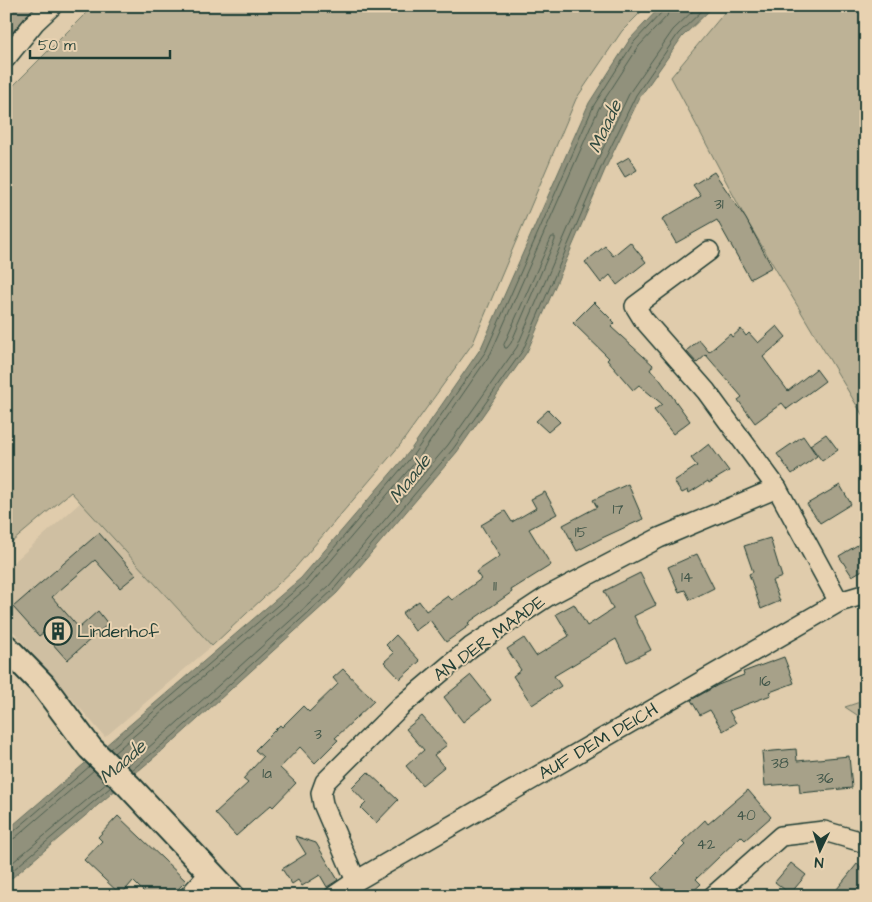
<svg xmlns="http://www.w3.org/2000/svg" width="872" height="902" viewBox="0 0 872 902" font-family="'Architects Daughter',sans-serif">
  <rect width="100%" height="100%" fill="#e0ccac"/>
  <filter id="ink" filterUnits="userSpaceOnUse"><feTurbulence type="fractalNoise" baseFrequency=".02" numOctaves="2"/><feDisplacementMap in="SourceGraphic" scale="10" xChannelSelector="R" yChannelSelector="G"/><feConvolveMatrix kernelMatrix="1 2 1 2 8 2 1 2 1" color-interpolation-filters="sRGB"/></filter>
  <g filter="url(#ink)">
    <path fill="#cfbfa2" d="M81,502L212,646L105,737L6,623V569Z"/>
    <g fill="#bdb296" stroke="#6e7865">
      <path d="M93,6H647L622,31L576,99L473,343L400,445L295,568L212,646L71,492L6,547V93Z"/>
      <path d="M730,6H866V421L747,221L671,77Z"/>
      <path d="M866,700V721L845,707Z"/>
    </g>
    <path fill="#91917b" stroke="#636f5f" d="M661,6H714L682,37L640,97L607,165L527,352L457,452L337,593L177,738L6,883V831L301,578L409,452L481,348L589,103L630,39Z"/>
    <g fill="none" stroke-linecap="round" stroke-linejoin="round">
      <g stroke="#4d5f50" stroke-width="1">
        <path d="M611,104H614L615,107L600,137L597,138L596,135Z"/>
        <path d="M552,237H555V240L511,343L507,348H505L504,345Z"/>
        <path d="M110,749L305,582L413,455L486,351L594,105L634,42L662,12L664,6"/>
        <path d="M114,753L309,586L418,459L491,353L599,108L639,46L667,16L670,6"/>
        <path d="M127,766L169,730L329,586L448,445L517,347L597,161L630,92L673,30L698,6"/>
        <path d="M132,770L174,735L333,590L453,449L523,350L603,163L636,95L678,34L707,6"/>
        <path d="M6,835L12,833L90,766"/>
        <path d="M6,841L15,838L94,770"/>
        <path d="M6,868L107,783"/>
        <path d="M6,876L111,787"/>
      </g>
    </g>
    <g fill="#a7a189" stroke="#1f3d34">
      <path d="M6,6H35L6,40Z"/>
      <path d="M629,157L637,170L625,177L617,164Z"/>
      <path d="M714,172L746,219L772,267L750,279L717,220L676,243L662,219L701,196L693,185Z"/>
      <path d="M630,242L646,262L617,285L610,275L601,283L585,262L605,246L613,256Z"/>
      <path d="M594,302L615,323L611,327L653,365L650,370L658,377L690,421L673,434L654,410L662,404L639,385L633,390L607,360L609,358L573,323Z"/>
      <path d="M777,326L786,337L763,357L788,391L816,369L825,381L787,409L782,403L755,423L738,400L742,397L706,355L697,363L686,351L699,340L709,352L730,334L732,337L741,329L746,336L749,333L758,343Z"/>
      <path d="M548,410L560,422L548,432L536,421Z"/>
      <path d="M826,434L838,450L822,461L810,445Z"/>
      <path d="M803,436L817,456L792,474L777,454Z"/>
      <path d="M709,444L729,471L709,483L708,481L689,493L688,490L682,493L674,481L697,466L691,458Z"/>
      <path d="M628,484L643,519L602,538L577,551L563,525L597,507L593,500Z"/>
      <path d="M840,485L851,504L820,523L807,504Z"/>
      <path d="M545,492L557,514L529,529L551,565L511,590L512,592L468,623L470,625L446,642L430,620L415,631L402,613L419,601L426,611L448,596L452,600L481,579L476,572L500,556L481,525L505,511L512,522L536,508L531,499Z"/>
      <path d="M99,533L136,575L120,588L95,560L52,597L79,628L98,611L108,624L67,660L43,633L39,636L13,607Z"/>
      <path d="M770,538L782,577L772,581L780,601L761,609L749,574L753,572L744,546Z"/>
      <path d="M866,540V568L852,576L839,556Z"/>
      <path d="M697,554L714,588L690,600L685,590L679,592L668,567Z"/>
      <path d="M640,573L656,605L634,616L651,650L627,662L616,639L554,676L561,686L532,705L513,676L521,670L507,649L524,638L536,656L569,636L556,614L574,604L587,626L613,609L604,591Z"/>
      <path d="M396,635L420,661L400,679L384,662L394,653L386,645Z"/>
      <path d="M784,657L794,683L770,692L771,695L729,711L736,723L723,731L710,710L700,715L691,700L718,685L744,675L743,672Z"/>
      <path d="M343,669L374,701L335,738L338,740L315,763L300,747L280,768L296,783L273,807L271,805L236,836L215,813L248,783L243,779L263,757L255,750L280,725L282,727L303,706L309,712L338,684L333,678Z"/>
      <path d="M471,675L491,700L463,722L444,697Z"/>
      <path d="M422,716L447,745L434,755L444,767L422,785L406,766L424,750L406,729Z"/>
      <path d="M796,749L797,761L849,756L852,788L800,793L799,783L765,786L762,752Z"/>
      <path d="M368,772L398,800L376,823L361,808L366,803L352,788Z"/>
      <path d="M748,790L771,817L745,840L741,836L696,879L701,884L688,896H669L652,878L685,845L682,842L705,820L708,824Z"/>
      <path d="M118,816L186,881L171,896H148L133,881L121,895L84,860L102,841L98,837Z"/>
      <path d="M295,836L316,843L338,880L327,887L320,875L302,886L298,880L292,884L282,869L306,854Z"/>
      <path d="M791,863L806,875L790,894L775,882Z"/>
      <path d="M857,864L866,871V896H845L837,889Z"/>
    </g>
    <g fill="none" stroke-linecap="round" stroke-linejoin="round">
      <g stroke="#1f3d34" stroke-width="22">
        <g id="minor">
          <path d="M6,58L35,22L52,6"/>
          <path d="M709,251L635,306L643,319L706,391L777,488L839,602"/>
          <path d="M356,881L323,804L321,793L325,782L400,707L471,647L548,596L659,538L777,488"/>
          <path d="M189,896L210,873"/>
          <path d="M334,896L356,881L839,602L866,594"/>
          <path d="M713,896L781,836L824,831L866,843"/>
        </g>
      </g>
      <g stroke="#1f3d34" stroke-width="28">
        <path id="tertiary" d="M6,647L43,685L90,748L129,786L232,896"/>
      </g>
      <use href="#minor" stroke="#e8d2b1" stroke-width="19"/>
      <use href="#tertiary" stroke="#e8d2b1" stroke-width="24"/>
    </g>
  </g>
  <defs>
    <g id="building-ring" transform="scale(1.4375)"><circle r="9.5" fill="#e8d2b1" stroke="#1f3d34" stroke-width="1.5"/><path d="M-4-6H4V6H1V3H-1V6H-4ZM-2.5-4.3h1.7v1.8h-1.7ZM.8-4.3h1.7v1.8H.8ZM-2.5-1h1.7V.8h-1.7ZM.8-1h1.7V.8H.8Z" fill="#1f3d34"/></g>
  </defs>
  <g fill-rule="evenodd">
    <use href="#building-ring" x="58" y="631"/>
  </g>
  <g text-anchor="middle" stroke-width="4" stroke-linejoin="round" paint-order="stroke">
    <g font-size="15" fill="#415649">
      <text x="719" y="209">31</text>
      <text x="618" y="514">17</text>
      <text x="581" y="537">15</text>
      <text x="687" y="582">14</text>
      <text x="495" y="591">11</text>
      <text x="765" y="686">16</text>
      <text x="318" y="739">3</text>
      <text x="780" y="768">38</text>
      <text x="267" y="778">1a</text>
      <text x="825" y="783">36</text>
      <text x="746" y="820">40</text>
      <text x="706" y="849">42</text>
    </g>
    <g font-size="18" fill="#1f3d34" stroke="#e8d2b1" text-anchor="start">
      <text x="77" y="637">Lindenhof</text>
    </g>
    <g font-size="18" fill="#1f3d34" stroke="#e8d2b1">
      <text transform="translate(489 638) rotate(-36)" y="6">AN DER MAADE</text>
      <text transform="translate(598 741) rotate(-30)" y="6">AUF DEM DEICH</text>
    </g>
    <g font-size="19" font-style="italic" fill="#304a3f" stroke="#e8d2b1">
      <text transform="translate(604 126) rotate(-65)" y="7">Maade</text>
      <text transform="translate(409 478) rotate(-52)" y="7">Maade</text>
      <text transform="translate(122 761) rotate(-41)" y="7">Maade</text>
    </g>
  </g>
  <rect width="872" height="902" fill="none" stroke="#e8d2b1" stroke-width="25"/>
  <rect x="12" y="12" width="847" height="877" fill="none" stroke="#1f3d34" stroke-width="2" filter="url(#ink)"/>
  <g transform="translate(820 850) rotate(184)" stroke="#e8d2b1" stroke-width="4" paint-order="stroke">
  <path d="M0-4L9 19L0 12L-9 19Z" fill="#1f3d34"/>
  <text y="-8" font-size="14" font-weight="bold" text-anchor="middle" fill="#1f3d34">N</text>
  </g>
  <path d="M30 50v8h140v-8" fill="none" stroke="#1f3d34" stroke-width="2.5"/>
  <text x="38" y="50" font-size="15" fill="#1f3d34" stroke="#e8d2b1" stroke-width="4" paint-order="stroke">50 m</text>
</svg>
